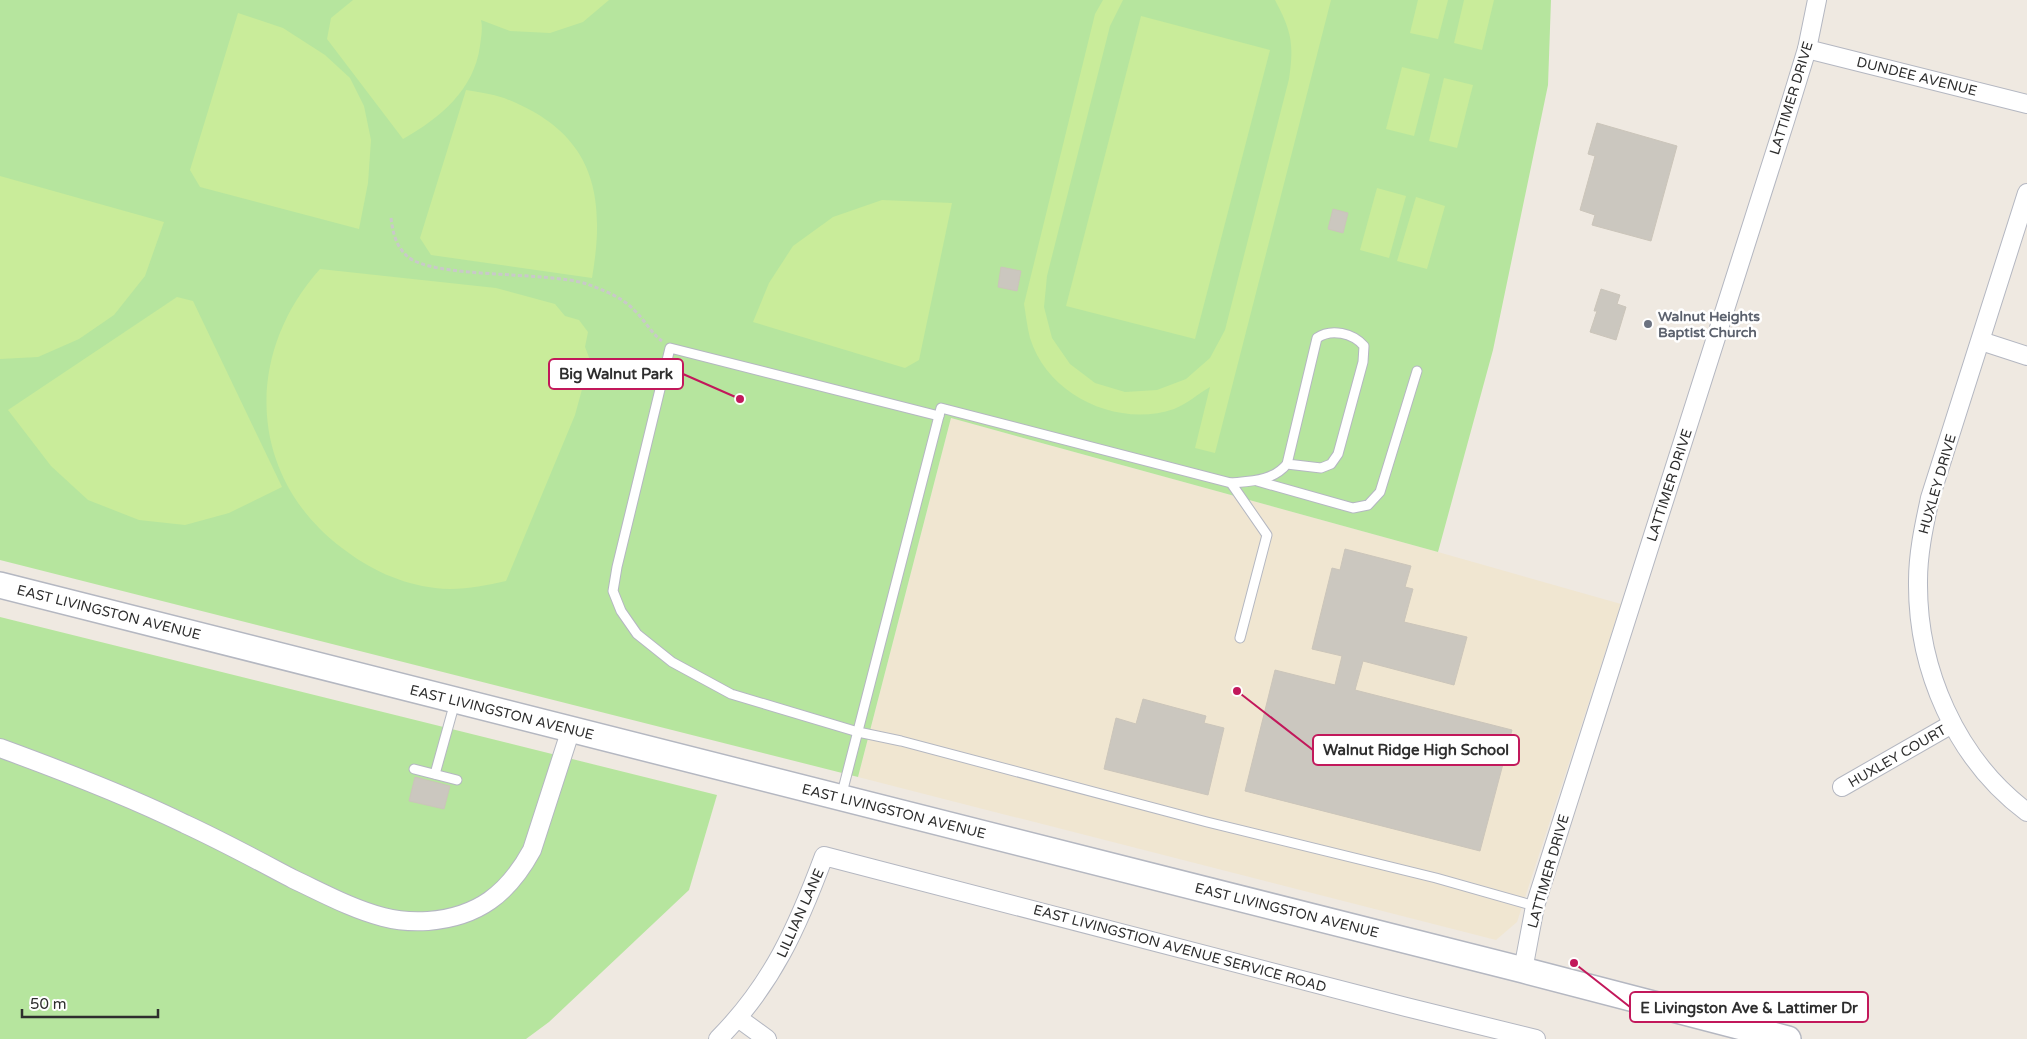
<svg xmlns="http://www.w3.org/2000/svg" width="2027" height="1039" viewBox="0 0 2027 1039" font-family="'Varela Round',sans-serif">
  <rect width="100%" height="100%" fill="#efe9e1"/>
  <path fill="#f0e6d1" d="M951,418L1438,552L1621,604L1517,922L1496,940L858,777Z"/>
  <g fill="#b6e59e">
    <path d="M0,0H1551L1548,85L1493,350L1438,552L951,418L858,777L0,560Z"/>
    <path d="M0,617L717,795L689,890L549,1022L526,1039H0Z"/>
  </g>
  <g fill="#c9ec9a">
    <path d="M353,0H609L583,22L550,33L510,31L481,20C483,29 481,37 480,46C474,90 440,118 403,139L327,39L331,18Z"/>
    <path d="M1103,0H1123L1110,26L1047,276L1044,307L1052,338L1070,364L1095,383L1125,392L1157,390L1186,379L1210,358L1225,330L1289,79C1294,44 1292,32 1275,0H1331L1215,453L1195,448L1210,387C1199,393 1187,404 1174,409C1118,428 1048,396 1030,338C1027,327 1026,315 1024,304L1095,14Z"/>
    <path d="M1418,0H1448L1438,39L1410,33Z"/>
    <path d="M1464,0H1494L1482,50L1454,43Z"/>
    <path d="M238,13L283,28L325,55L350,78L364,106L371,140L368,183L359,229L200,187L190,170Z"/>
    <path d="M1141,16L1270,50L1195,339L1066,306Z"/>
    <path d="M1402,67L1430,74L1414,136L1386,129Z"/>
    <path d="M1444,78L1473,85L1457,148L1429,141Z"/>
    <path d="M466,90C478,92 492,94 504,98C592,132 607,191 592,278L431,255L420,238Z"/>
    <path d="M0,176L164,222L145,276L114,315L79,339L38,357L0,359Z"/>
    <path d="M1377,188L1406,196L1389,258L1360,250Z"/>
    <path d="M1416,197L1445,206L1427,269L1397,261Z"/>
    <path d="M882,200L952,203L919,360L905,368L753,322L769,283L793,246L833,217Z"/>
    <path d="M320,269L496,288L555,304L565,316L579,320L588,332L585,347L590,360L575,415L506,581C483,586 459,591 435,588C401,584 369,569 342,548C248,477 243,355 320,269Z"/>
    <path d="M177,297L193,301L282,487L229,513L185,525L139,520L88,500L51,466L8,410Z"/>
  </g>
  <g fill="#cbc7bf" stroke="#cbc5ba">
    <path d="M1597,123L1677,146L1651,241L1592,225L1595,215L1580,210L1595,156L1588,154Z"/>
    <path d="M1333,209L1348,213L1343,233L1328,229Z"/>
    <path d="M1001,267L1021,271L1017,291L998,287Z"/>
    <path d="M1601,289L1620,295L1617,304L1626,307L1616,340L1590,332L1597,311H1594Z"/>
    <path d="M1345,549L1411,566L1405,587L1413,589L1404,622L1467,637L1454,685L1363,661L1355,690L1512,730L1480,851L1245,791L1275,670L1335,685L1342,656L1312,649L1332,568L1340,570Z"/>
    <path d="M1143,699L1206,716L1204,723L1224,728L1208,795L1104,769L1116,718L1136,724Z"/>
    <path d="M415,777L450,786L444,809L409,801Z"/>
  </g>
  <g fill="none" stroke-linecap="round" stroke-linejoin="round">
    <g stroke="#b4b7c1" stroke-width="11">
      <g id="service">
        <path d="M939,416L670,348L617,567L613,591L621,611L637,634L672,662L731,694L858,732L901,741L1207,822L1436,878L1535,906"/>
        <path d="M1257,481L1353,508L1368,505L1380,492L1417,371"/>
        <path d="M1231,483C1252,481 1273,481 1287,464L1317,338C1331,328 1353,333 1364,346L1363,362L1338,454L1331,464L1321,468L1287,464"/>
        <path d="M414,769L457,780"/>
        <path d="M435,774L455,702"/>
        <path d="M841,797L941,408L1231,483L1267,535L1240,638"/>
      </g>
    </g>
    <g stroke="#b4b7c1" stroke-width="20">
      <g id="minor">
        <path d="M1807,49L2027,104"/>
        <path d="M2027,193L1930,498C1924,526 1918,553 1918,581C1917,669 1956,759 2027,812"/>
        <path d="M1981,341L2027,356"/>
        <path d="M0,748C63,771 126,795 185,824C222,841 257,860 293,879C323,893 352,909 383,917C398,921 413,922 428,921C478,917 508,894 532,850L571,729"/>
        <path d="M1842,787L1952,724"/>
        <path d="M1523,970L1535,906L1785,121L1807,49L1817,0"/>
        <path d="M738,1018L767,1039"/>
        <path d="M718,1039C772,985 798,926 824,856L1406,1007L1536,1039"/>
      </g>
    </g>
    <g stroke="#b4b7c1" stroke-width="28">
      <path id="secondary" d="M0,585L1523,970L1788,1039"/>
    </g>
    <path stroke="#c9c9c9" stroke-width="3" stroke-dasharray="4 2.5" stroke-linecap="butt" d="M391,218C393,232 395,245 407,256C431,279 548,271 587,284C603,290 622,297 634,310C645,320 650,332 662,341"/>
    <use href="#service" stroke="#fff" stroke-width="9"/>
    <use href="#minor" stroke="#fff" stroke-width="18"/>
    <use href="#secondary" stroke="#fff" stroke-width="25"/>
  </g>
  <circle fill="#6b7280" stroke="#fff" stroke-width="2" cx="1648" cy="324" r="5"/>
  <g text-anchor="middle" stroke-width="5" stroke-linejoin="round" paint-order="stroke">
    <g font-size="14" fill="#2e2e2e" stroke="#fff">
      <text transform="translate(1917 76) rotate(14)" y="5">DUNDEE AVENUE</text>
      <text transform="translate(1791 98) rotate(-73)" y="5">LATTIMER DRIVE</text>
      <text transform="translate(1937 484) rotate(-74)" y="5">HUXLEY DRIVE</text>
      <text transform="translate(1669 485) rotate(-72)" y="5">LATTIMER DRIVE</text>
      <text transform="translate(109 612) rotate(14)" y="5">EAST LIVINGSTON AVENUE</text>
      <text transform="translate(502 712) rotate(14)" y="5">EAST LIVINGSTON AVENUE</text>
      <text transform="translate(1897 756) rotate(-30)" y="5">HUXLEY COURT</text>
      <text transform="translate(894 811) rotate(14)" y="5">EAST LIVINGSTON AVENUE</text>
      <text transform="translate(1548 871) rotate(-74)" y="5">LATTIMER DRIVE</text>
      <text transform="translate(1287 910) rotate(14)" y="5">EAST LIVINGSTON AVENUE</text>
      <text transform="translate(800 913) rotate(-66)" y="5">LILLIAN LANE</text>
      <text transform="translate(1180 948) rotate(15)" y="5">EAST LIVINGSTION AVENUE SERVICE ROAD</text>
    </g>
    <g font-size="14" font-weight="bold" fill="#5b616d" stroke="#fff" text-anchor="start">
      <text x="1658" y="321">Walnut Heights<tspan x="1658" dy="16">Baptist Church</tspan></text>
    </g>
  </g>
  <path fill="none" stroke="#c2185b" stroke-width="2" d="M740 399L683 374M1237 691L1313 750M1574 963L1630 1007"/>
  <g fill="#c2185b" stroke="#fff" stroke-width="2">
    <circle cx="740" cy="399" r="5"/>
    <circle cx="1237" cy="691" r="5"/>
    <circle cx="1574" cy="963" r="5"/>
  </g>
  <g fill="#fff" stroke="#c2185b" stroke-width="2">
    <rect x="549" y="359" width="134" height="30" rx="5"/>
    <rect x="1313" y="735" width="206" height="30" rx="5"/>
    <rect x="1630" y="992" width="238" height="30" rx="5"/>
  </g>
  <g font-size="15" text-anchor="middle" font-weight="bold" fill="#2e2e2e">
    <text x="616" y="379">Big Walnut Park</text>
    <text x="1416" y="755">Walnut Ridge High School</text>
    <text x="1749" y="1013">E Livingston Ave &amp; Lattimer Dr</text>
  </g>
  <path d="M22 1009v8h136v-8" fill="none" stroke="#2e2e2e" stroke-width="2.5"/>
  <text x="30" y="1009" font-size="15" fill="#2e2e2e" stroke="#ffffff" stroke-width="4" paint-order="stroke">50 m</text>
</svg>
